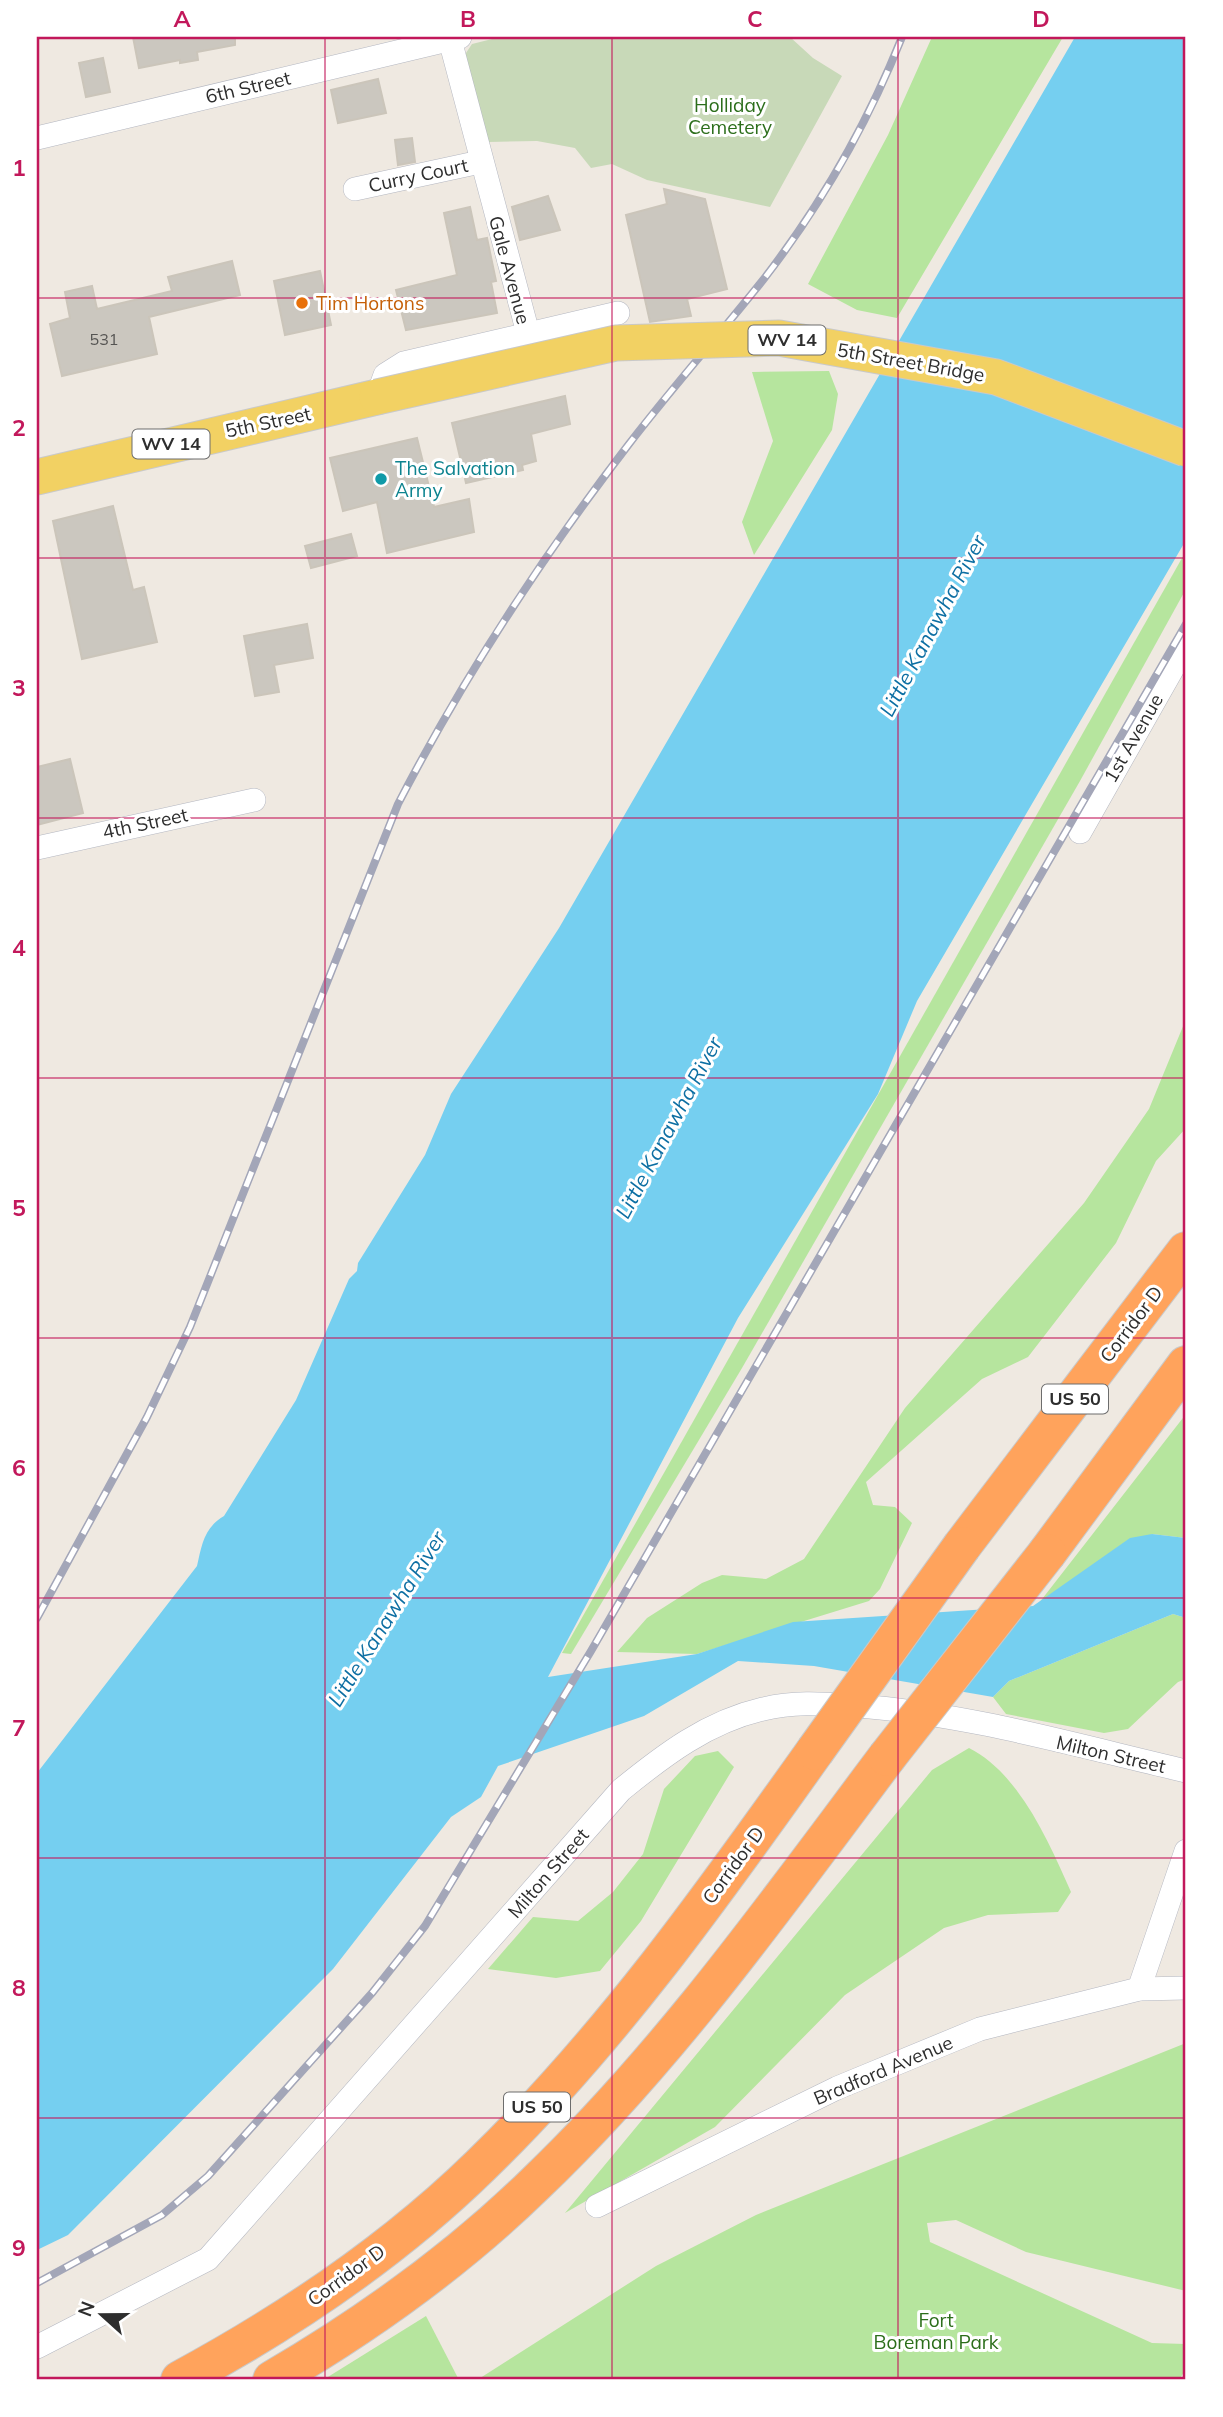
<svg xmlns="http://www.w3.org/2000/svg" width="1223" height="2417" viewBox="0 0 1223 2417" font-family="Mulish,sans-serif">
  <rect width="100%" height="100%" fill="#efe9e1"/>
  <g fill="#b6e59e">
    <path d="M932,37H1063L897,318L857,310L808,284L888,135Z"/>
    <path d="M829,371L838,394L832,430L754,555L742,522L773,441L752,372Z"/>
    <path d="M1186,551V589L1080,781L742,1368L571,1654L562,1653Z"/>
    <path d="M1186,1019V1128L1156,1161L1116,1243L1028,1357L982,1379L866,1482L873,1505L895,1507L912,1523L880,1589L869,1601L697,1654L617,1652L647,1618L702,1583L722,1575L766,1579L804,1559L905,1408L1084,1203L1149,1109Z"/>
    <path d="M1186,1414V1538L1152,1534L1039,1603Z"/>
    <path d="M1173,1614L1186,1618V1679L1178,1682L1128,1729L1104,1733L1006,1714L993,1697L1009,1681Z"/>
    <path d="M969,1748C1019,1773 1049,1842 1071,1892L1058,1912L988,1915L944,1928L845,1995L715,2127L565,2213L932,1770Z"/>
    <path d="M718,1751L734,1767L641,1921L600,1971L556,1978L488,1969L533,1917L578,1921L613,1892L643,1854L664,1789L695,1756Z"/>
    <path d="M1186,2043V2291L1026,2252L956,2220L927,2223L930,2242L1152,2343L1186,2344V2369L1179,2380H477L656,2266L756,2215Z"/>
    <path d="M426,2316L459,2380H323Z"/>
  </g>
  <path fill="#c8d9b8" d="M500,37H790L813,58L842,76L770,207L647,180L612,164L591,168L575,148L537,141L489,142L464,56L472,44Z"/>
  <path fill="#75cff0" d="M1075,37H1186V540L917,1001L878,1094L738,1318L548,1677L697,1654L793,1622L1033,1606L1130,1538L1152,1534L1186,1538V1618L1173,1614L1009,1681L993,1697L814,1666L738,1661L644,1716L498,1766L481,1797L451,1817L333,1969L68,2235L37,2250V1773L197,1566C202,1544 204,1528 224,1516L296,1400L349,1279L357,1271L358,1263L425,1155L451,1094L559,928Z"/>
  <g fill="#cbc7bf" stroke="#cbc5ba" stroke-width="2">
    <path d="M133,37H235V45L197,52L198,60L180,63V60L139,68Z"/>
    <path d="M103,58L110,92L86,97L79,63Z"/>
    <path d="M378,79L386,113L338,123L331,90Z"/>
    <path d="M412,138L415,162L398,165L395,140Z"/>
    <path d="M664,189L705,199L727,289L687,299L691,316L650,322L626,215L667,204Z"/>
    <path d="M548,196L560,230L520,240L512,207Z"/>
    <path d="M470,207L477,240L487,238L496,281L491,282L497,313L406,330L396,290L457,275L444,213Z"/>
    <path d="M232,261L240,295L149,317L157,354L62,376L50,324L70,318L65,292L92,286L97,309L172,291L168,277Z"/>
    <path d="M320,271L331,325L285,335L274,281Z"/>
    <path d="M565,396L570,424L531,434L536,461L522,465L523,470L466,483L452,423Z"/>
    <path d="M417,438L434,507L469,499L474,532L387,553L377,502L343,511L330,458Z"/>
    <path d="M113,506L133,590L144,587L157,642L82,659L53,521Z"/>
    <path d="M351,534L357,556L311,568L305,546Z"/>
    <path d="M307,624L313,658L274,665L279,692L255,696L244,636Z"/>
    <path d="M70,759L83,813L37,825V767Z"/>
  </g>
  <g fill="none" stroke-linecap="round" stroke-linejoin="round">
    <g stroke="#b4b7c1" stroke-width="24">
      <g id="minor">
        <path d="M450,40L528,333"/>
        <path d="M37,138L460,37"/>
        <path d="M355,189L480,162"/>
        <path d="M377,397L385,375L404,363L618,313"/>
        <path d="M1080,832L1186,645"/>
        <path d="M37,848L254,800"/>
        <path d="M1139,1989L1186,1851"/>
        <path d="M597,2206L837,2088L980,2029L1139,1989L1186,1988"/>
        <path d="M37,2347L208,2259L621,1790C664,1755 707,1722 763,1709C795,1701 826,1704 858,1706C969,1714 1078,1746 1186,1771"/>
      </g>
    </g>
    <g stroke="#c9c9c9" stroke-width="37">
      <path id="primary" d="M37,477L377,397"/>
    </g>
    <g stroke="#c9c9c9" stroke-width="40">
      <g id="motorway">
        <path d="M962,1546L1186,1251"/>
        <path d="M1047,1553L1186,1365"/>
        <path d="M180,2380C287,2322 393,2251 480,2166C608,2042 712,1896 815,1751"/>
        <path d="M272,2380C366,2325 456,2261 534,2185C668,2057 776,1905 887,1757"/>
      </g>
    </g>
    <use href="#minor" stroke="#fff" stroke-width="23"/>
    <use href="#primary" stroke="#f2d163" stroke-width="35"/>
    <use href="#motorway" stroke="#ffa35c" stroke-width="38"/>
    <g stroke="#a3a6b8" stroke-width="8">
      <g id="rail">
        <path d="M37,1618L147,1417L190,1327L398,804C463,678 542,557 629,444C672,388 719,335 763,280C821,205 867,125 902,37"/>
        <path d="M37,2283L162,2215L208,2176L372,1993L425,1926L591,1651L1186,624"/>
      </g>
    </g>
    <use href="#rail" stroke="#fff" stroke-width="5" stroke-dasharray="16" stroke-linecap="butt"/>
    <g stroke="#c9c9c9" stroke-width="37" stroke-linecap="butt">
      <path id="primary-bridge" d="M377,397L616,343L779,338L996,377L1186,449"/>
    </g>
    <g stroke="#c9c9c9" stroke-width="40" stroke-linecap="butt">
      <g id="motorway-bridge">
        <path d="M815,1751L962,1546"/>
        <path d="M887,1757L1047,1553"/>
      </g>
    </g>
    <use href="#primary-bridge" stroke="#f2d163" stroke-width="35"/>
    <use href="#motorway-bridge" stroke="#ffa35c" stroke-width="38"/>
  </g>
  <path fill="none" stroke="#c2185b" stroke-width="2" stroke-opacity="0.55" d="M325,37V2380M612,37V2380M898,37V2380M37,298H1186M37,558H1186M37,818H1186M37,1078H1186M37,1338H1186M37,1598H1186M37,1858H1186M37,2118H1186"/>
  <circle fill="#e8710a" stroke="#fff" stroke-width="2.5" cx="302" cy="303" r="7"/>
  <circle fill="#0f9aa8" stroke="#fff" stroke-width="2.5" cx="381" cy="479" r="7"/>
  <g text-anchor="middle" stroke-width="6" stroke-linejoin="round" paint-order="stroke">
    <g font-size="16" fill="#555452">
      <text x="104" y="345">531</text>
    </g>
    <g fill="#fff" stroke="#6d6d6d" stroke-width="2">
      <rect x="748.5" y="325.5" width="77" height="29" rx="5"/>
      <rect x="132.5" y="429.5" width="77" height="29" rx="5"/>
      <rect x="1042" y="1384.5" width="66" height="29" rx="5"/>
      <rect x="504" y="2092.5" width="66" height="29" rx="5"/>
    </g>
    <g font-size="18" font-weight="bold" fill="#2e2e2e">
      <text x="787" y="346">WV 14</text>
      <text x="171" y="450">WV 14</text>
      <text x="1075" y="1405">US 50</text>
      <text x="537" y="2113">US 50</text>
    </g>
    <g font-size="19" fill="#2e2e2e" stroke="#fff">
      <text transform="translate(248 87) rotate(-13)" y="7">6th Street</text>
      <text transform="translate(418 175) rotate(-12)" y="7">Curry Court</text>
      <text transform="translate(510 270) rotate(75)" y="7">Gale Avenue</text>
      <text transform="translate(911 362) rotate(10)" y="7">5th Street Bridge</text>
      <text transform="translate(268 422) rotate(-12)" y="7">5th Street</text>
      <text transform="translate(1133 738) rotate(-60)" y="7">1st Avenue</text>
      <text transform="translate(145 823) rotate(-12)" y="7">4th Street</text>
      <text transform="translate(1131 1324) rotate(-53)" y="7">Corridor D</text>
      <text transform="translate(1111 1754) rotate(13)" y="7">Milton Street</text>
      <text transform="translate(733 1865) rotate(-54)" y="7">Corridor D</text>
      <text transform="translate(548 1873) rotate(-49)" y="7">Milton Street</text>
      <text transform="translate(883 2070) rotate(-23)" y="7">Bradford Avenue</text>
      <text transform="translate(346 2275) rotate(-36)" y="7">Corridor D</text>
    </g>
    <g font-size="19" fill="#2c6e1b" stroke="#fff">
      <text x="730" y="112">Holliday<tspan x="730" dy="22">Cemetery</tspan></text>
      <text x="936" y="2327">Fort<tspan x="936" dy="22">Boreman Park</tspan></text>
    </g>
    <g font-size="19" fill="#c56008" stroke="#fff" text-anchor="start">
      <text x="316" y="310">Tim Hortons</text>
    </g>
    <g font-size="19" fill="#0d838f" stroke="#fff" text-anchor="start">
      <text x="395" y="475">The Salvation<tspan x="395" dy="22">Army</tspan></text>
    </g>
    <g font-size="21" font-style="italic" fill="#0d6fa3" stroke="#fff">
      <text transform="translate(933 626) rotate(-62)" y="7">Little Kanawha River</text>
      <text transform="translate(669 1128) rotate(-62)" y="7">Little Kanawha River</text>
      <text transform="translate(387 1619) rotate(-58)" y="7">Little Kanawha River</text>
    </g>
  </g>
  <rect width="1223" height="2417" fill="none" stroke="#ffffff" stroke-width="77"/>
  <g transform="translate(102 2315) rotate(291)" stroke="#ffffff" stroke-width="5" paint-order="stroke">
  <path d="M0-5L12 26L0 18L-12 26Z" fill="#2e2e2e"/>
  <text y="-10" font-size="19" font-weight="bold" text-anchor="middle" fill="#2e2e2e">N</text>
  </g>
  <rect x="38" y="38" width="1146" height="2340" fill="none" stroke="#c2185b" stroke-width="2.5"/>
  <g font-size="23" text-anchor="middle" font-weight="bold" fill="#c2185b">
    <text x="182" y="27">A</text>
    <text x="468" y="27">B</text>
    <text x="755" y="27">C</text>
    <text x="1041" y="27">D</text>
    <text x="19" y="176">1</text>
    <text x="19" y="436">2</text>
    <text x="19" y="696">3</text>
    <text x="19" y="956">4</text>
    <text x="19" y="1216">5</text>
    <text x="19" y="1476">6</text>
    <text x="19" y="1736">7</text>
    <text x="19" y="1996">8</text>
    <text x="19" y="2256">9</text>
  </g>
</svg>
